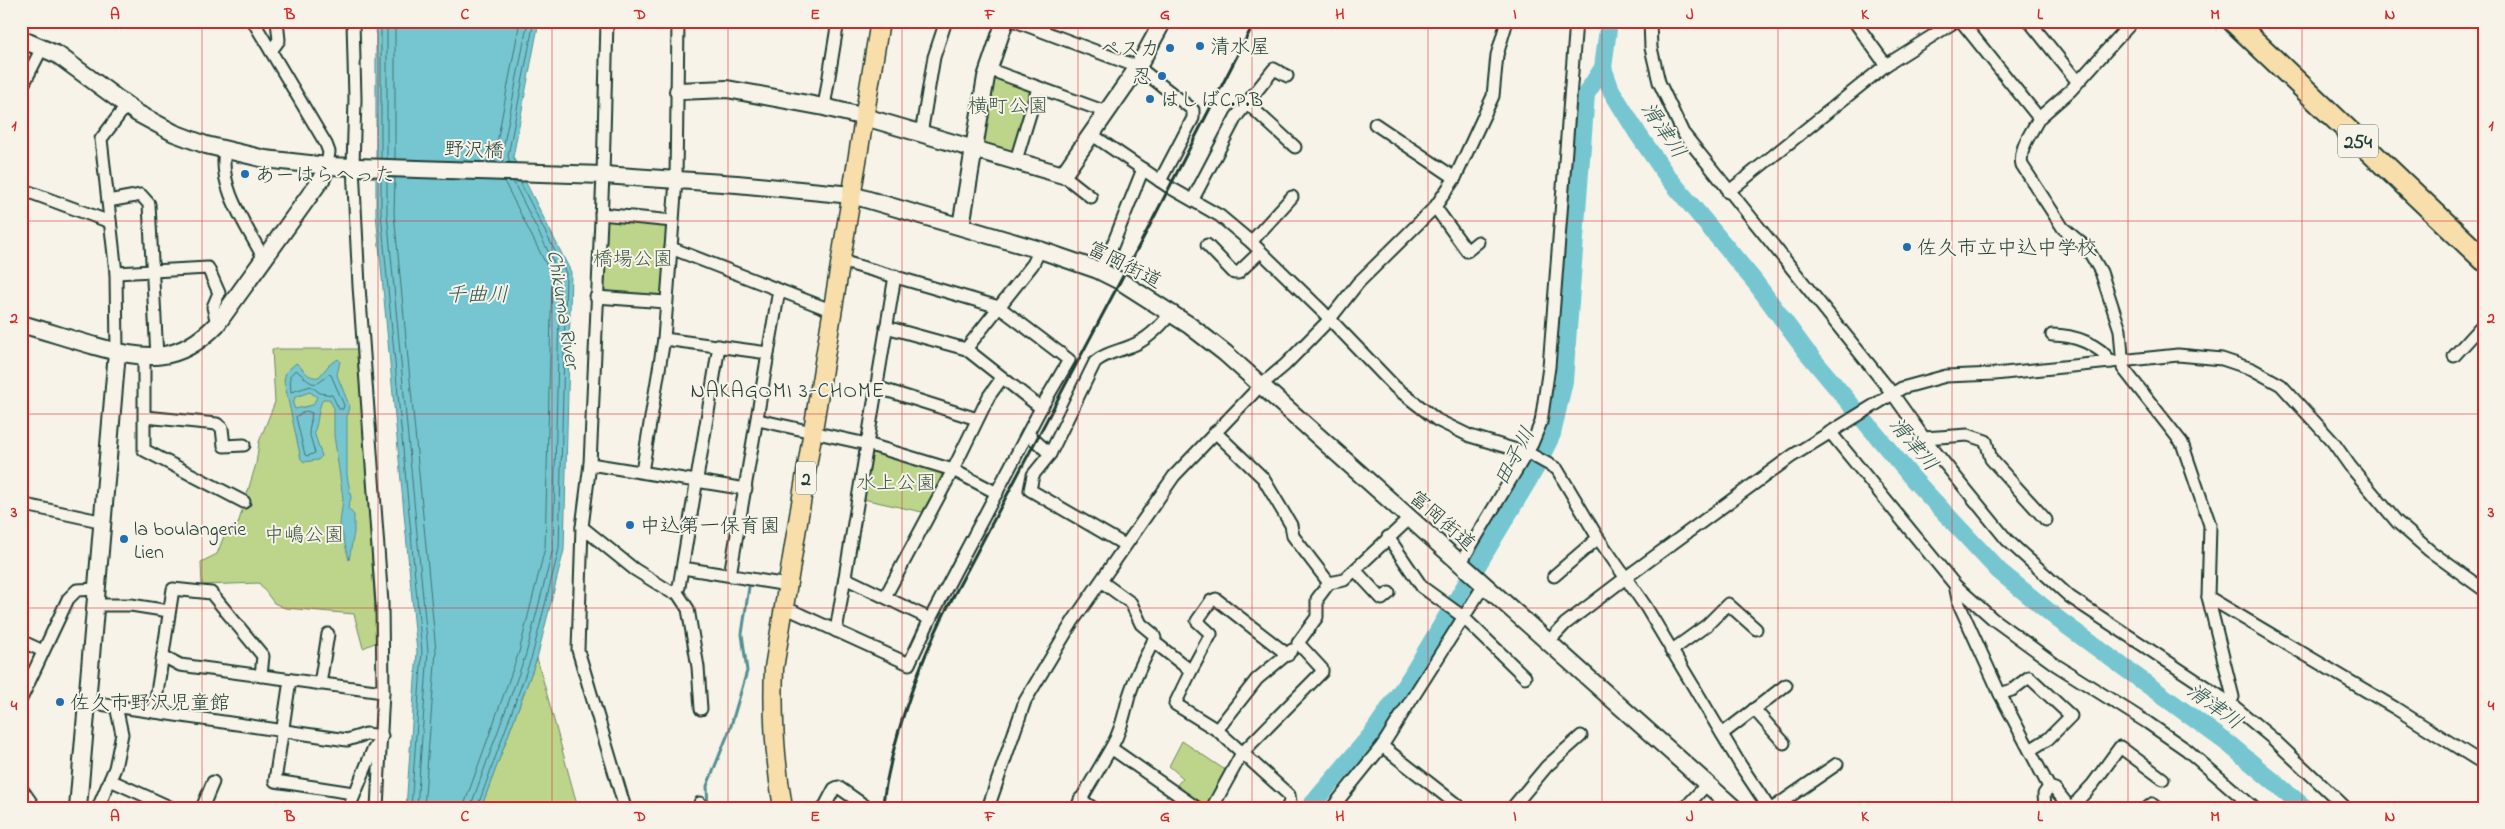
<svg xmlns="http://www.w3.org/2000/svg" width="2505" height="829" viewBox="0 0 2505 829" font-family="'Indie Flower','Klee One',sans-serif">
  <rect width="100%" height="100%" fill="#f7f3e8"/>
  <filter id="ink" filterUnits="userSpaceOnUse"><feTurbulence type="fractalNoise" baseFrequency=".02" numOctaves="2"/><feDisplacementMap in="SourceGraphic" scale="10" xChannelSelector="R" yChannelSelector="G"/><feConvolveMatrix kernelMatrix="1 2 1 2 8 2 1 2 1" color-interpolation-filters="sRGB"/></filter>
  <g filter="url(#ink)">
    <g fill="#bdd48b" stroke="#6e8860">
      <path d="M991,76L1031,89L1032,94L1014,155L985,146L981,139Z"/>
      <path d="M609,218L663,223L667,227L662,293L657,297L606,294L600,289L603,222Z"/>
      <path d="M272,349H359L377,642L363,648L354,614L285,608L274,603L259,583L202,585L201,562L217,554L226,531L238,524L256,464L259,442L275,402Z"/>
      <path d="M871,449L940,471L942,478L922,512L863,499Z"/>
      <path d="M537,658L578,808H481Z"/>
      <path d="M1182,741L1228,772L1209,804L1204,806L1175,787L1183,778L1169,766Z"/>
    </g>
    <g fill="#76c6d1" stroke="#538f92" fill-rule="evenodd">
      <path d="M376,21H539L513,157L571,272L564,550L537,658L481,808H406L417,652L376,213Z"/>
      <path d="M338,359L340,361L337,375L349,405L347,417V475L351,498L348,508L354,515V532L349,560L340,524L343,498L334,435V408L329,399H323C317,410 319,421 314,432L322,456L318,460L304,462L301,459L284,381L286,372L296,363C305,370 307,379 319,377L329,365ZM310,392L317,397L313,405L295,409L293,404L295,397Z"/>
    </g>
    <g fill="none" stroke-linecap="round" stroke-linejoin="round">
      <g stroke="#427473" stroke-width="1">
        <path d="M381,158V21"/>
        <path d="M387,159V21"/>
        <path d="M395,159V21"/>
        <path d="M495,162V153L520,21"/>
        <path d="M503,162L502,154L528,21"/>
        <path d="M510,163L508,156L534,21"/>
        <path d="M381,177V213L422,652L411,808"/>
        <path d="M387,177V213L428,651L417,808"/>
        <path d="M395,178L394,213L436,651L424,808"/>
        <path d="M296,370C308,379 313,393 328,374L331,375L344,405L343,409H339L332,395L320,393L311,386L291,392L290,376Z"/>
        <path d="M306,411L312,413L309,432L315,453L308,456L305,455L296,417Z"/>
        <path d="M463,808L519,652L545,548L552,276L504,181"/>
        <path d="M470,808L526,654L553,549L560,275L513,181"/>
        <path d="M477,808L532,656L559,549L566,273L520,182"/>
      </g>
      <path stroke="#538f92" stroke-width="3" d="M708,808L707,786L730,729L747,671L742,634L749,587"/>
      <g stroke="#76c6d1" stroke-width="18">
        <path d="M1609,21L1603,68L1611,90L1638,134L1667,176L1755,282L1806,351L1914,480L1999,571L2059,620L2230,745L2305,808"/>
        <path d="M1309,808L1372,734L1410,678L1535,469L1552,434L1564,381L1586,94L1603,68"/>
      </g>
      <g stroke="#1f3d34" stroke-width="15">
        <g id="street">
          <path d="M253,21L326,144L329,152L327,166"/>
          <path d="M353,21L355,99L353,166L359,286L382,603L383,692L377,808"/>
          <path d="M607,21L603,175L590,464L582,527L634,569L671,592L676,591L679,587L719,346"/>
          <path d="M1015,21L1138,67L1193,110V118L1160,181"/>
          <path d="M1650,21L1651,48L1659,82L1683,133L1892,393L1924,438L2007,540L2070,597L2230,703L2272,738L2346,808"/>
          <path d="M1854,21L1886,65"/>
          <path d="M1961,21L2039,118C2032,132 2018,149 2022,165L2063,228L2087,248L2101,272L2120,330L2123,368L2182,443L2210,525L2208,597L2233,697L2230,703"/>
          <path d="M2029,21L2077,81"/>
          <path d="M271,51L279,40L277,21"/>
          <path d="M988,69L1106,112"/>
          <path d="M21,89L42,48"/>
          <path d="M1247,103L1274,69L1287,76"/>
          <path d="M824,107L838,21"/>
          <path d="M2039,118L2071,90L2133,21"/>
          <path d="M1375,124L1455,178"/>
          <path d="M921,134L934,57L946,21"/>
          <path d="M1091,134L1169,187L1220,216L1251,242L1322,311L1395,387L1437,420L1470,436L1530,454L1557,469L1598,538L1646,607L1741,766L1769,808"/>
          <path d="M225,150C218,188 247,226 264,259"/>
          <path d="M1016,160L1038,88"/>
          <path d="M1063,175L1091,197"/>
          <path d="M21,189L110,222"/>
          <path d="M1728,192L1886,65L1956,21"/>
          <path d="M1193,199L1236,117L1247,103L1295,147"/>
          <path d="M108,201L141,195L149,204L157,357"/>
          <path d="M1435,207L1467,251L1478,242"/>
          <path d="M601,214L673,221"/>
          <path d="M1251,242L1292,197"/>
          <path d="M1207,245L1234,273H1238L1260,252"/>
          <path d="M671,248L833,311"/>
          <path d="M841,261L999,307L1069,360L1041,408"/>
          <path d="M1098,270L1107,259L1143,169"/>
          <path d="M116,273L208,268L219,293L213,307L217,324"/>
          <path d="M596,297L666,302"/>
          <path d="M2052,335C2074,335 2099,344 2111,362"/>
          <path d="M664,339L768,353"/>
          <path d="M966,349L1033,264L1040,250"/>
          <path d="M117,352L116,273L101,139L126,106"/>
          <path d="M2454,356L2484,323"/>
          <path d="M144,358V450L244,502"/>
          <path d="M876,387L977,419"/>
          <path d="M145,417L217,424L222,428L224,446L244,445"/>
          <path d="M758,420L867,444L953,470L997,493"/>
          <path d="M1215,432L1263,478L1291,525L1293,536L1329,583"/>
          <path d="M1830,432L1955,585L1993,619L2056,665L2148,723L2187,750L2254,808"/>
          <path d="M1028,434L1050,454"/>
          <path d="M1924,438L1968,435L1986,441L1991,459L2046,520"/>
          <path d="M590,464L746,489"/>
          <path d="M642,472L664,339L671,248L676,180L678,21"/>
          <path d="M21,504L104,522"/>
          <path d="M582,527L578,650L625,808"/>
          <path d="M1388,537L1422,587L1462,616L1525,677"/>
          <path d="M1125,545L1030,490L1033,475L1050,454L1095,362C1105,353 1119,351 1131,346C1147,340 1160,327 1171,313"/>
          <path d="M1460,564L1532,444L1541,422L1549,367L1576,21"/>
          <path d="M683,568L788,585"/>
          <path d="M1356,571L1382,599L1389,593"/>
          <path d="M730,575L779,290"/>
          <path d="M1554,576L1598,538"/>
          <path d="M845,578L930,619"/>
          <path d="M1102,582L1131,603L1141,624L1153,634L1155,638C1145,657 1135,676 1129,696C1124,715 1121,731 1111,748"/>
          <path d="M1955,585L1959,604L2000,694L2049,787L2055,789L2070,808"/>
          <path d="M676,591L688,609L698,667L701,709"/>
          <path d="M885,597L953,470L989,396L1002,378"/>
          <path d="M2208,597L2395,708L2484,764"/>
          <path d="M97,605H131L169,611"/>
          <path d="M784,607L909,664L930,619L1041,408L966,349L886,327"/>
          <path d="M836,631L895,276"/>
          <path d="M21,641L43,651"/>
          <path d="M1153,641L1191,671L1175,704L1217,730L1289,795L1290,802L1287,808"/>
          <path d="M1548,642L1565,624L1632,573L1792,456L1902,388L1946,376L1995,374L2178,355L2222,359L2252,369L2281,385L2333,442L2350,466L2397,522L2430,551L2484,590"/>
          <path d="M1671,651L1707,625L1728,604L1756,629"/>
          <path d="M163,656L180,665L383,692"/>
          <path d="M1191,671L1211,634L1197,621L1211,601L1216,599L1288,655"/>
          <path d="M290,680L275,781L353,793"/>
          <path d="M320,684L328,634"/>
          <path d="M2000,694L2012,690L2029,677L2071,716L2048,739L2030,750"/>
          <path d="M21,699L68,599L77,590L98,589"/>
          <path d="M86,702L347,740L366,734L382,736L372,752L349,808"/>
          <path d="M1754,709L1784,743"/>
          <path d="M154,712L173,589L211,593L263,656L261,676"/>
          <path d="M1217,730L1257,679L1292,650"/>
          <path d="M1722,734L1786,685"/>
          <path d="M1382,746L1461,808"/>
          <path d="M110,780L172,808"/>
          <path d="M21,788L35,808"/>
          <path d="M1080,799L1093,808"/>
          <path d="M700,803L701,808"/>
          <path d="M98,808L115,768L122,734L116,706"/>
          <path d="M202,808L213,782"/>
          <path d="M824,808L834,789L838,787L868,808"/>
          <path d="M988,808L1025,701L1073,621L1174,476L1260,386L1285,365L1329,320L1358,283L1435,207L1455,178L1493,96L1497,55L1507,21"/>
          <path d="M1076,808L1111,748L1197,808"/>
          <path d="M1212,808L1242,753L1322,672V669L1298,643L1317,617V599L1329,583L1344,580L1409,519"/>
          <path d="M1332,808L1382,746L1484,585"/>
          <path d="M1512,808L1547,766L1581,736"/>
          <path d="M1685,808L1707,784"/>
          <path d="M1773,808L1837,764"/>
          <path d="M2045,808L2044,794L2049,787"/>
          <path d="M2071,808L2093,784L2120,747L2163,779"/>
          <path d="M2147,808L2152,804L2157,808"/>
        </g>
      </g>
      <g stroke="#1f3d34" stroke-width="20">
        <g id="secondary">
          <path d="M21,39L58,55L137,113L174,133L206,145L265,159L327,166L603,175L737,184L852,195L1040,250L1098,270L1120,281L1189,325L1225,353L1734,808"/>
          <path d="M678,91L727,89L824,107L865,117L1063,175L1138,67L1163,21"/>
          <path d="M961,226L986,77L1005,21"/>
          <path d="M21,324C46,331 70,339 95,346C145,360 178,365 217,324L322,178L327,166"/>
          <path d="M78,808L117,352"/>
        </g>
      </g>
      <g stroke="#1f3d34" stroke-width="21">
        <path id="primary" d="M783,808C775,761 772,716 774,668L880,21"/>
      </g>
      <g stroke="#1f3d34" stroke-width="25">
        <path id="highway" d="M2233,21L2484,260"/>
      </g>
      <use href="#street" stroke="#f7f3e8" stroke-width="11"/>
      <use href="#secondary" stroke="#f7f3e8" stroke-width="16"/>
      <use href="#primary" stroke="#f8deab" stroke-width="18"/>
      <use href="#highway" stroke="#f8deab" stroke-width="21"/>
      <path stroke="#1f3d34" stroke-width="3" d="M882,808C892,740 914,676 944,614L1150,225L1255,21"/>
    </g>
  </g>
  <path fill="none" stroke="#d62828" stroke-width="1" stroke-opacity="0.55" d="M202,21V808M378,21V808M552,21V808M728,21V808M902,21V808M1078,21V808M1252,21V808M1428,21V808M1602,21V808M1778,21V808M1952,21V808M2128,21V808M2302,21V808M21,221H2484M21,414H2484M21,608H2484"/>
  <g fill="#1f6fb2" stroke="#f7f3e8" stroke-width="2">
    <circle cx="1200" cy="46" r="5"/>
    <circle cx="1170" cy="48" r="5"/>
    <circle cx="1162" cy="76" r="5"/>
    <circle cx="1150" cy="99" r="5"/>
    <circle cx="245" cy="174" r="5"/>
    <circle cx="1907" cy="247" r="5"/>
    <circle cx="630" cy="525" r="5"/>
    <circle cx="124" cy="539" r="5"/>
    <circle cx="60" cy="702" r="5"/>
  </g>
  <g text-anchor="middle" stroke-width="4" stroke-linejoin="round" paint-order="stroke">
    <g fill="#f7f3e8" stroke="#60746a" stroke-width="1">
      <rect x="2338" y="124.5" width="40" height="33" rx="4"/>
      <rect x="796" y="461.5" width="20" height="33" rx="4"/>
    </g>
    <g font-size="19" font-weight="bold" fill="#1f3d34">
      <text x="2358" y="148">254</text>
      <text x="806" y="485">2</text>
    </g>
    <g font-size="20" fill="#1f3d34" stroke="#f7f3e8" text-anchor="start">
      <text x="1210" y="53">清水屋</text>
      <text x="1160" y="55" text-anchor="end">ペスカ</text>
      <text x="1152" y="83" text-anchor="end">忍</text>
      <text x="1160" y="106">はしばC.P.B</text>
      <text x="255" y="181">あーはらへった</text>
      <text x="1917" y="254">佐久市立中込中学校</text>
      <text x="640" y="532">中込第一保育園</text>
      <text x="134" y="535">la boulangerie<tspan x="134" dy="23">Lien</tspan></text>
      <text x="70" y="709">佐久市野沢児童館</text>
    </g>
    <g font-size="20" fill="#3f5b45" stroke="#f7f3e8">
      <text x="1008" y="112">横町公園</text>
      <text x="633" y="265">橋場公園</text>
      <text x="896" y="489">水上公園</text>
      <text x="304" y="541">中嶋公園</text>
    </g>
    <g font-size="20" fill="#1f3d34" stroke="#f7f3e8">
      <text transform="translate(474 149) rotate(2)" y="7">野沢橋</text>
      <text transform="translate(1125 264) rotate(27)" y="7">富岡街道</text>
      <text transform="translate(1443 520) rotate(41)" y="7">富岡街道</text>
    </g>
    <g font-size="21" font-style="italic" fill="#305853" stroke="#f7f3e8">
      <text transform="translate(1664 130) rotate(56)" y="7">滑津川</text>
      <text x="477" y="301">千曲川</text>
      <text transform="translate(564 309) rotate(81)" y="7">Chikuma River</text>
      <text transform="translate(1914 444) rotate(50)" y="7">滑津川</text>
      <text transform="translate(1514 456) rotate(-62)" y="7">田子川</text>
      <text transform="translate(2215 706) rotate(36)" y="7">滑津川</text>
    </g>
    <g font-size="21" letter-spacing="1" fill="#1f3d34" stroke="#f7f3e8">
      <text x="788" y="397">NAKAGOMI 3-CHOME</text>
    </g>
  </g>
  <rect width="2505" height="829" fill="none" stroke="#f7f3e8" stroke-width="55"/>
  <rect x="28" y="28" width="2450" height="774" fill="none" stroke="#d62828" stroke-width="2"/>
  <g font-size="16" text-anchor="middle" font-weight="bold" fill="#d62828">
    <text x="115" y="19">A</text>
    <text x="290" y="19">B</text>
    <text x="465" y="19">C</text>
    <text x="640" y="19">D</text>
    <text x="815" y="19">E</text>
    <text x="990" y="19">F</text>
    <text x="1165" y="19">G</text>
    <text x="1340" y="19">H</text>
    <text x="1515" y="19">I</text>
    <text x="1690" y="19">J</text>
    <text x="1865" y="19">K</text>
    <text x="2040" y="19">L</text>
    <text x="2215" y="19">M</text>
    <text x="2390" y="19">N</text>
    <text x="14" y="130">1</text>
    <text x="2491" y="130">1</text>
    <text x="14" y="323">2</text>
    <text x="2491" y="323">2</text>
    <text x="14" y="517">3</text>
    <text x="2491" y="517">3</text>
    <text x="14" y="710">4</text>
    <text x="2491" y="710">4</text>
    <text x="115" y="821">A</text>
    <text x="290" y="821">B</text>
    <text x="465" y="821">C</text>
    <text x="640" y="821">D</text>
    <text x="815" y="821">E</text>
    <text x="990" y="821">F</text>
    <text x="1165" y="821">G</text>
    <text x="1340" y="821">H</text>
    <text x="1515" y="821">I</text>
    <text x="1690" y="821">J</text>
    <text x="1865" y="821">K</text>
    <text x="2040" y="821">L</text>
    <text x="2215" y="821">M</text>
    <text x="2390" y="821">N</text>
  </g>
</svg>
